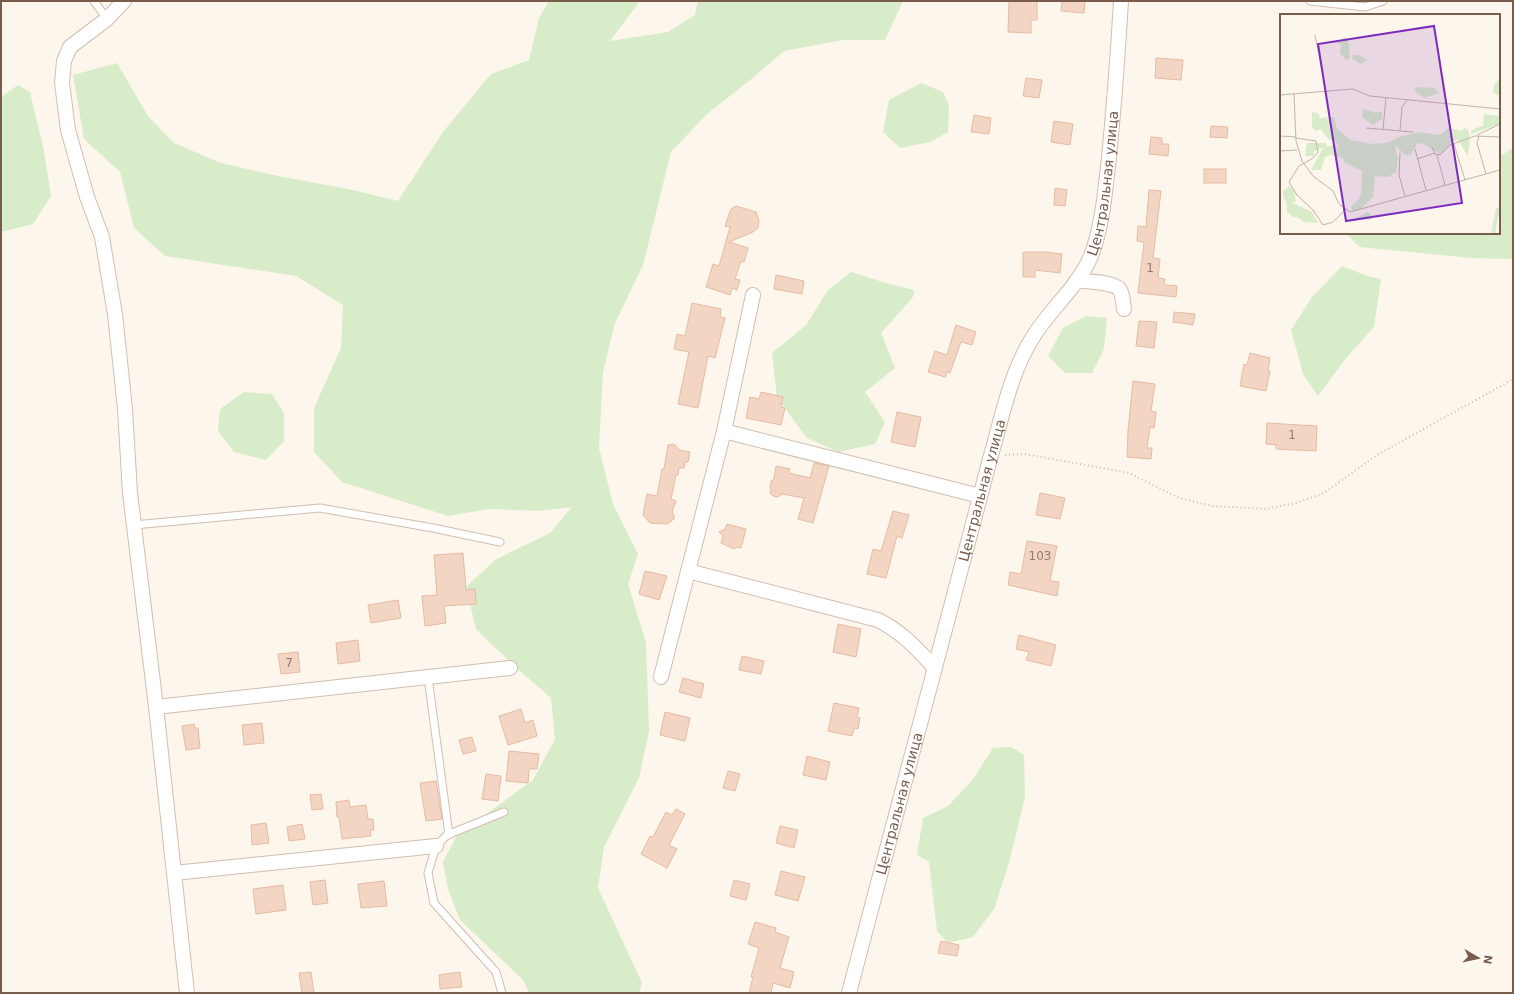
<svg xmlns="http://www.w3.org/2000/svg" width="1514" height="994" viewBox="0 0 1514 994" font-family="'DejaVu Sans',sans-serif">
  <rect width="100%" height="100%" fill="#fdf6ec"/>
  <g fill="#d8ecc9">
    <path d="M549,1H640L610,41L668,32L695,15L698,1H903L885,40H843L784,51L749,81L707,114L671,152L643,265L615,323L603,372L599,448L613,504L638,554L628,584L646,643L649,731L639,778L604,847L598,888L642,983L639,993H529L523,980L460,920L448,889L443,862L457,835L533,780L555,739L551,698L514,666L476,629L466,587L495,560L550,533L572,507L539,511L489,509L448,516L342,482L314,452V408L341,348L343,305L296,276L165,256L134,228L120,172L84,139L73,75L117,63L148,116L174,143L221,163L278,176L353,190L398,201L443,132L491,74L529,60L539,18Z"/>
    <path d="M921,83L943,92L949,106L948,132L930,142L900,148L883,132L889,100Z"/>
    <path d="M18,85L30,92L44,151L51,196L33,224L1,232V97Z"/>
    <path d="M1511,149H1513V259L1472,258L1359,247L1346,233H1499V157Z"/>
    <path d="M1342,266L1367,276L1381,279L1374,327L1346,358L1318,396L1303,374L1291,330L1312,297Z"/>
    <path d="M851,272L886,283L914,290L913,297L881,333L895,368L865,392L885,422L875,444L838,452L807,438L777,398L772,353L806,325L828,290Z"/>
    <path d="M1086,316L1107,318L1104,349L1092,373H1065L1048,356L1063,328Z"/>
    <path d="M244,392L272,394L284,413V441L266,460L234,452L218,431L220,409Z"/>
    <path d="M1011,747L1024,755L1025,797L1009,863L994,909L973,937L948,943L937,931L929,862L917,855L923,818L948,806L973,779L993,748Z"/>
  </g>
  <g fill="#f3d5c3" stroke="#e6bba3">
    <path d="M1009,1H1037V20H1031V33L1008,32Z"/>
    <path d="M1062,1H1085L1084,13L1061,11Z"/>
    <path d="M1156,58L1183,60L1181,80L1155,78Z"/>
    <path d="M1026,78L1042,80L1039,98L1023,96Z"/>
    <path d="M974,115L991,118L989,134L971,132Z"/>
    <path d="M1054,121L1073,124L1070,145L1051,142Z"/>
    <path d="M1211,126L1228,127L1227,138L1210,137Z"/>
    <path d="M1151,137L1162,138V144H1169L1168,156L1149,154Z"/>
    <rect x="1204" y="169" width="22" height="14"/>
    <path d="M1055,188L1067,190L1065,206L1054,205Z"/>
    <path d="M1149,190L1161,191L1153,258L1160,259L1158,278L1165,279L1164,285L1177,286L1176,297L1138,293L1144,242L1137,241L1138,226L1146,227Z"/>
    <path d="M736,206L756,212L759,221L758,228L753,232L729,242L748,248L744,262L741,261L735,279L740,280L737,290L732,288L730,295L706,287L713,264L719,266L730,227L725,226L731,209Z"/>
    <path d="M1023,252H1047L1062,254L1060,273L1035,270V277H1023Z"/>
    <path d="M776,275L804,281L802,294L774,289Z"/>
    <path d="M692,303L721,309L720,317L725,318L715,358L708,356L698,408L678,404L689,352L674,349L677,334L685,336Z"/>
    <path d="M1174,312L1195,314L1193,325L1173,322Z"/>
    <path d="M1139,321L1157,322L1154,348L1136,346Z"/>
    <path d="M956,325L976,332L972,345L961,342L950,373L947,372L945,377L928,372L935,351L947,355Z"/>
    <path d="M1250,353L1270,358L1268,371H1270L1266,391L1240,386L1244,364L1247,365Z"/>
    <path d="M1133,381L1155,384L1151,411L1156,412L1154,428L1150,427L1147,448H1152L1151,459L1127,457L1128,431Z"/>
    <path d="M761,392L783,397L781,407L785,408L781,425L746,418L750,397L759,399Z"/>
    <path d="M897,412L921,417L915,447L891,442Z"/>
    <path d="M1267,423L1317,426L1316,451L1276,449V445L1266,444Z"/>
    <path d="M674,444L679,450L690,452L688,462H685L684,468H679L678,475H676L671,499L676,501L672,512L674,515V519L667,524L650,523L643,515L647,494L657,496L662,469H664L668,445Z"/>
    <path d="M814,463L829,466L813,523L798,519L804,498L782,494L778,497L773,496L770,493L771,489L770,488L771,481L774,479L776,466L790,469L789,473L810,478Z"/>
    <path d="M1040,493L1065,498L1060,519L1036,515Z"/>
    <path d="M893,511L909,515L902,538L897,536L886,578L867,574L873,549L881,551Z"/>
    <path d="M727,524L746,529L741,548L737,547L734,549L721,543L723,536L719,532L725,529Z"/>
    <path d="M1027,541L1057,546L1050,581L1059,582L1057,596L1008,585L1010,572L1021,574Z"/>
    <path d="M463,553L466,590L475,589L476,604L444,606L446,623L425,626L422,596L437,595L434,555Z"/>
    <path d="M645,571L667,576L659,600L639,594Z"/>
    <path d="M398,600L401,618L371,623L368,605Z"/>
    <path d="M838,624L861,629L856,657L833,652Z"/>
    <path d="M1019,635L1056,645L1051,666L1026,660L1029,652L1016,649Z"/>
    <path d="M358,640L360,661L338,664L336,643Z"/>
    <path d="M298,652L300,672L281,674L278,654Z"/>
    <path d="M742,656L764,661L761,674L739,670Z"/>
    <path d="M683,678L704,684L701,698L679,692Z"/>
    <path d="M834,703L859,708L857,717L860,718L858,729L854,728L852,736L828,731Z"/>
    <path d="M521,709L525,723L533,720L537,736L508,745L499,716Z"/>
    <path d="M665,712L690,718L685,741L660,735Z"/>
    <path d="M262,723L264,743L244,745L242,725Z"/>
    <path d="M194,724L195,728H198L200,748L186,750L182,726Z"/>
    <path d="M472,737L476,751L463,754L459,740Z"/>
    <path d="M509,751L539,754L537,769H529L528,783L506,781Z"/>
    <path d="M807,756L830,762L826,780L803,775Z"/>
    <path d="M728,771L740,774L735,791L723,788Z"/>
    <path d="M486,774L501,776L498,801L482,799Z"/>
    <path d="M436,781L442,819L426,821L420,783Z"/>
    <path d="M321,794L323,809L312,810L310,795Z"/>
    <path d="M349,800L350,807L366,805L368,819H373L374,830H370L371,836L342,839L339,817H337L336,802Z"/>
    <path d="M676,809L685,814L669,845L677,849L667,868L641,854L650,836L653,837L666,812L672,815Z"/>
    <path d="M266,823L269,843L252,845L251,825Z"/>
    <path d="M302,824L305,839L289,841L287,827Z"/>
    <path d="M780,826L798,830L794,848L776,843Z"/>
    <path d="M781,871L805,877L798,901L775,895Z"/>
    <path d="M325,880L328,903L313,905L310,882Z"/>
    <path d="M734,880L750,884L746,900L730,896Z"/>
    <path d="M384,881L387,906L361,908L358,884Z"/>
    <path d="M283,885L286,910L256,914L253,889Z"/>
    <path d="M755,922L776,928L775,932L789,937L780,968L794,972L790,988L773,983L771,993H749L753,977H751L759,948L748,944Z"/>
    <path d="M941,941L959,945L957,956L938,953Z"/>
    <path d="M311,972L314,993H302L299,973Z"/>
    <path d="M460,972L462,987L440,989L439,975Z"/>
  </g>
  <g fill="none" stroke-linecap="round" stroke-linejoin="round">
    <g stroke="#d1beb0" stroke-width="9">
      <g id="lane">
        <path d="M94,1L107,19"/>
        <path d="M1310,1L1365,7L1383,1"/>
        <path d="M134,525L320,508L433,528L500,542"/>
        <path d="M428,677L449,835"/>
        <path d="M502,993L496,972L434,903L428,873L436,846L447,835L504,812"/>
      </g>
    </g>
    <g stroke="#d1beb0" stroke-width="16">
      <g id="street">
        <path d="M124,1L107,19L70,47L64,61L62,83L68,130L87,197L102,237L115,314L125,409L130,493L156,707L187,993"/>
        <path d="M1076,281C1085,281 1115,282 1120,290C1123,295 1123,304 1124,309"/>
        <path d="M724,431L980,496"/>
        <path d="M688,571L878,620C902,632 916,648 935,668"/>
        <path d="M661,677L724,431L753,295"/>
        <path d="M156,707L510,668"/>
        <path d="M174,873L436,846"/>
        <path id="s1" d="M849,993L990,459C1002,418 1010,373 1033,337C1050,309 1078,287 1091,256C1103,225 1105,190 1109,158C1114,105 1118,54 1121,1"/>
      </g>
    </g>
    <path stroke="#d9b8a5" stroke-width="2" stroke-dasharray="1 3" stroke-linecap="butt" d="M1005,455L1025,454L1129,473L1179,498L1213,506L1265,509L1296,503L1324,493L1377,455L1510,381L1513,378"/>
    <use href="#lane" stroke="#fff" stroke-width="7"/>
    <use href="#street" stroke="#fff" stroke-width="14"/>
  </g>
  <g text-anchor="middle" stroke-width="3" stroke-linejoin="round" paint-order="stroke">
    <g font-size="12" fill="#987a6a">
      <text x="1150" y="272">1</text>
      <text x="1292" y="439">1</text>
      <text x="1040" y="560">103</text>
      <text x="289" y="667">7</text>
    </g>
    <g font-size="14" fill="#7a5c4d" stroke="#fffaf3">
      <text dy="5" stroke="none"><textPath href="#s1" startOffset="856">Центральная улица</textPath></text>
      <text dy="5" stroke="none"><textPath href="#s1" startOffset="520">Центральная улица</textPath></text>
      <text dy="5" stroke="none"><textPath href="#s1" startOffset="196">Центральная улица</textPath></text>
    </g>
  </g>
  <g transform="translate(1280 14)">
    <rect width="220" height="220" fill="#fdf6ec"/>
    <path d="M66,23L69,30L70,44L67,47L60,39L61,31L55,28ZM73,41H79L88,46L81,50L72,45ZM219,65L220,79L217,81L213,78L214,71ZM140,73L154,74L159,79L144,84L135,77V74ZM83,95L96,99L102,97V105L93,111L82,103ZM32,98L38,99L40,104L54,103L57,115L71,126L92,130L107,129L119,123L139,118L159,121L169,114L182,117L184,114L188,116L190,125L188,142L178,126L171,128L165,137L159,140L142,129L137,130L131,140L126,142L115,131L118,145L116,158L108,163L95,162L93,183L81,195L73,198L71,193L79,185L81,179L82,157L65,149L63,144L50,141L45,143L41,156H31L43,134L34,137V142H25L27,129H46L47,133L52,131L59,135L55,126L48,125L41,115L35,117L32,112ZM204,100L220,102V110L191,120V117L196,114L203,112ZM10,172L14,177L16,187L12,189L32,198L38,209L23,208L19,204L11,202L10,199L7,200V190L3,183V177ZM220,193L215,220H211L216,194ZM88,198L93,203L90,206L76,204Z" fill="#d8ecc9"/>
    <path fill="none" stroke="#c5b3a7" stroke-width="1" d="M35,21L42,56M14,80L16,127L22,147L33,162L53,177L59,190L70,198L220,156M0,81L73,75L90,82L220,95M86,114L133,118M103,115L106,84M120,116L122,93L127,86M197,121L220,110M0,122L16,123M199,122L197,129L206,160M16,124L36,127L38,138L33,144L19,152L9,168L17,181L33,196L43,211L53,208L66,195M174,130L185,166M152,133L155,140L160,141L170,131L195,122L220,123M135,135L146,176M0,137L17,136M120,139L119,161L125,182M157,141L165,171M137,145L155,139"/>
    <path fill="#7b2cbf" fill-opacity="0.15" stroke="#7b2cbf" stroke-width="2" d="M154,12L182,189L66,207L38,30Z"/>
    <rect width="220" height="220" fill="none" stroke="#7a5c4d" stroke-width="2"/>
  </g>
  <rect width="1514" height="994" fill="none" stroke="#7a5c4d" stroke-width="4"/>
  <g transform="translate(1478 958) rotate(99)" stroke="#fffaf3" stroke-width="3" paint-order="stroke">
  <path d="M0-3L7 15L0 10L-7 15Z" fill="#7a5c4d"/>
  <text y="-6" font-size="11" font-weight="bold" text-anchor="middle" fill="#7a5c4d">N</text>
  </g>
</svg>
